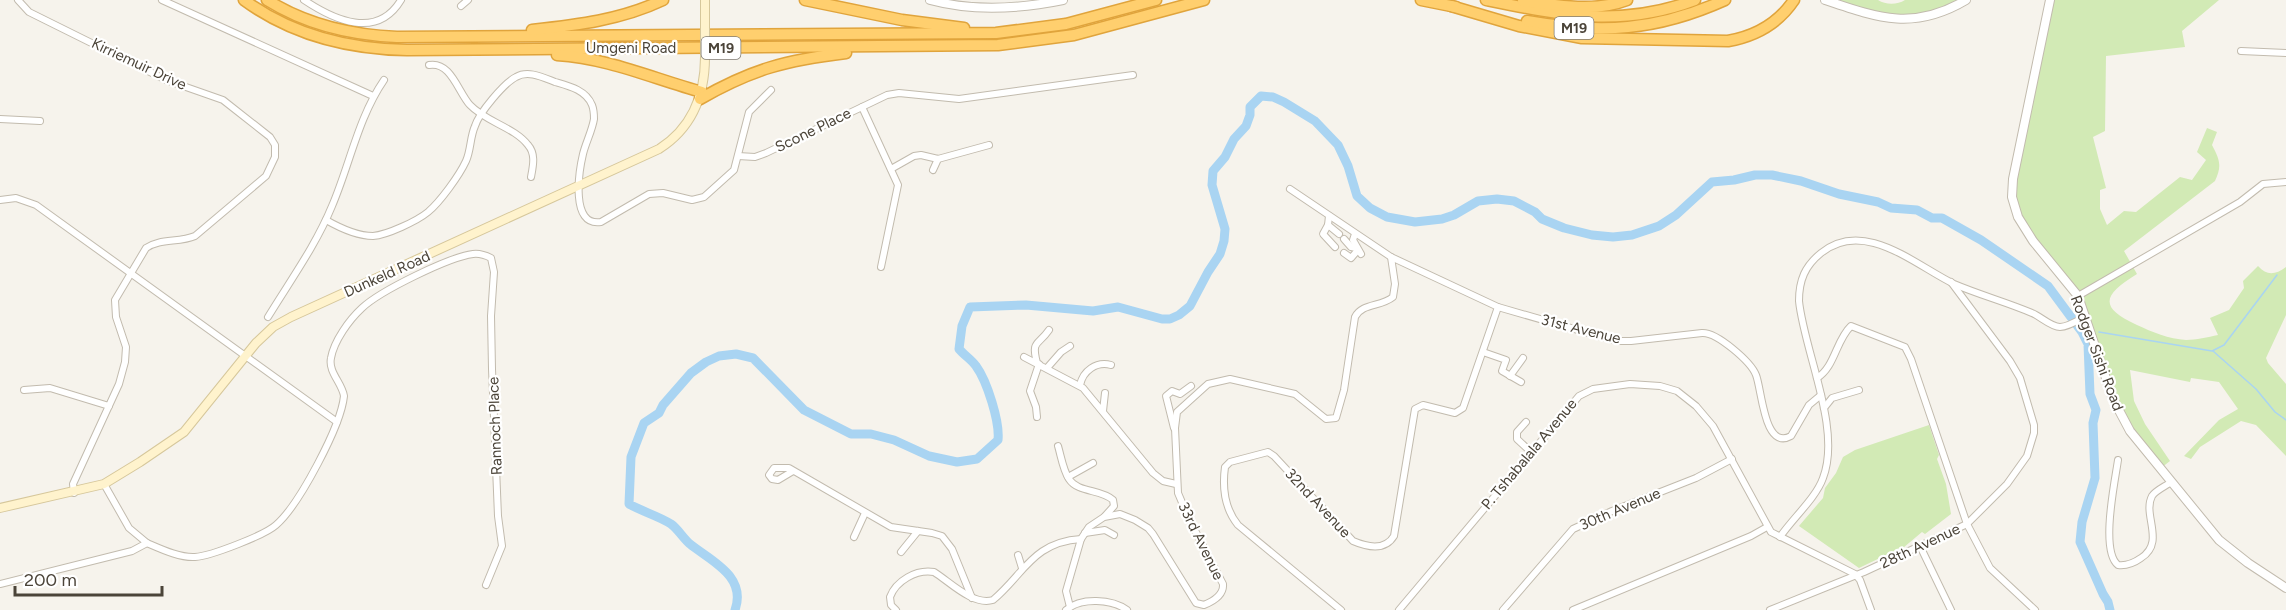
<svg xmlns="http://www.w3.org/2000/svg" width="2286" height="610" viewBox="0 0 2286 610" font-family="Figtree,sans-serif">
  <rect width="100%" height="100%" fill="#f6f3ec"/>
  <g fill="#d2eab5">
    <path d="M1826,0H1878C1886,5 1897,5 1905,0H1964L1950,7L1895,19Z"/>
    <path d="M2050,0H2219L2182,31L2185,47L2106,56L2105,131L2093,137L2106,188L2100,190V209L2107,225L2124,211L2136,212L2180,177L2192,180L2206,160L2197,152L2207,128L2217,132L2212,145C2220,160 2222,166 2215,181L2124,251L2137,274C2103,295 2098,307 2137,325C2152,332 2169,339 2186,340C2196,340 2208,337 2218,335L2210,318L2229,310L2244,288L2243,281L2258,266C2267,276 2275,275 2286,267V315L2266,358L2268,363L2286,384V456L2256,425L2241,421L2200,447L2191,459L2184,456L2219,420L2238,409L2219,382L2191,378L2190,382L2130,370L2134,401L2145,424L2170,461L2161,468L2122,419L2078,296L2033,241L2013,197Z"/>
    <path d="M1929,425L1939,455L1937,459L1946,484L1951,514L1925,534L1922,532L1897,553L1882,557L1859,568L1799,526L1823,498L1825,488L1836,473L1843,457L1855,450Z"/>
  </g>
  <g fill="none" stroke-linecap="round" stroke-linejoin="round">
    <g stroke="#a9d4f2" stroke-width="1.5">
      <path d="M2099,332L2212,351L2224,345L2277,275"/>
      <path d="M2213,351L2256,389L2275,412L2286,420"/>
    </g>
    <path stroke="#a9d4f2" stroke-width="9" d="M735,610C747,576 711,561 690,544C683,538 678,529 671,524C659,516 643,512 629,504L631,457L644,423L659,413L663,405L691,373L706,362L719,356L736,354L753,358L804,410L851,434H871L894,440L929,456L957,462L977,459L998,440C1000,422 987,381 976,366C972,360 964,355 959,349L962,326L970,307L1026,305L1093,311L1118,307L1162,319H1170L1179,315L1190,306L1208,272L1220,254L1224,241L1225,229L1212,185L1213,171L1225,157L1234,139L1246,126L1250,115V107L1261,96L1273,97L1284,102L1315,121L1338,145L1348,166L1357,196L1370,208L1387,217L1415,222L1442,219L1454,215L1478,201L1497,199L1514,201L1535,212L1542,219L1564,228L1592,235L1613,237L1632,235L1659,226L1676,215L1712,182L1734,180L1755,175H1772L1801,181L1839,194L1878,202L1891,208L1917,210L1932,218H1942L1981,240L2048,286L2082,332L2088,344L2090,394L2096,410L2093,423L2095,478L2082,522L2080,542L2103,594L2108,602L2110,610"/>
    <g stroke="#c2bbae" stroke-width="8">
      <g id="minor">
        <path d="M18,0L29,12L166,80L223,100L270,137L275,145V157L266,176L195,236C179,243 160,238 146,248L115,300L116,317L126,347L125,362L119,384L73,484L74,493"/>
        <path d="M162,0L373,96"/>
        <path d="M304,0C334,20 377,40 401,0"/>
        <path d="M461,6L468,0"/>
        <path d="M2241,51L2286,53"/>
        <path d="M429,65C451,61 458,92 470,105C486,122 514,127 528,145C536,154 533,166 531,177"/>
        <path d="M862,107L887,95L899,93L959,99L1133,75"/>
        <path d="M0,119L40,121"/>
        <path d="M738,156L755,157L766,153L862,107L898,185L881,267"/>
        <path d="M891,169L914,156L921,155L938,159L989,145"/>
        <path d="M933,170L938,159"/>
        <path d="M1290,189L1391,257L1498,307L1616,341H1631L1702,333C1717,332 1751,362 1756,375C1762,390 1764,451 1791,436L1809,405L1821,395"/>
        <path d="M0,200L16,198L36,205L337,422"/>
        <path d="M1329,216L1328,225L1323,234L1335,247"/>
        <path d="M326,220C340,228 357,236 373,236C387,235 417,221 428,212C440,202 459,176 466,161C471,150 470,137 475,126C479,113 504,83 516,77C528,70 542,77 555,82C569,86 586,90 592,105C594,110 594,114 594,119C592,131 586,142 583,154C579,171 570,227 601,222L649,194L663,193L692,200L704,197L734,170L749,112L771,90"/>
        <path d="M1328,225L1339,234"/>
        <path d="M1355,234L1353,240L1361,254"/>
        <path d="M1344,239L1351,247L1356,248"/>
        <path d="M1344,253L1351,258L1358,250"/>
        <path d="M2078,296L2240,202L2263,184L2286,182"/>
        <path d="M268,317C290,281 316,245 332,206C350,164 358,118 384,80"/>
        <path d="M1483,352L1506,360L1502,371L1521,382"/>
        <path d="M1024,357L1083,388L1153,473L1163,481L1176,484"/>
        <path d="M1037,363C1031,340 1038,346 1049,330"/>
        <path d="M1047,368L1061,352L1070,346"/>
        <path d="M1510,376L1523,358"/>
        <path d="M1817,378C1835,367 1836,340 1851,326L1905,347L1911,359L1967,524L1990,568L2035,610"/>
        <path d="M1080,385C1083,371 1096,361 1111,365"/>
        <path d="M24,390L50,388L109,406"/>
        <path d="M1824,408L1832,398L1859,390"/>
        <path d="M1103,411L1105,393"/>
        <path d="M1037,417L1036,407L1030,391L1039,364"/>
        <path d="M1526,422L1517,432V439L1531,452"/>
        <path d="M1174,428L1166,396L1172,391L1180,394L1191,386"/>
        <path d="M1058,446C1061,456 1063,470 1069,479C1078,493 1101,489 1113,500L1114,506L1105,516"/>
        <path d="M2118,460C2115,481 2100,551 2118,565C2127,566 2134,563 2141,558C2166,542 2142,515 2152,496C2156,490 2166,486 2171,482"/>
        <path d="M793,471L778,480L772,479L769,475L774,468H789L891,527L932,533L942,536L952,549L972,598"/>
        <path d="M1068,477L1093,463"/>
        <path d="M1085,533L1105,530L1114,535"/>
        <path d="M854,537L865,513"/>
        <path d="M1780,537C1792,519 1816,498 1823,478C1842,429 1804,351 1799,301C1799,280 1805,266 1821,253C1864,218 1915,265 1954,284C1980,295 2006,302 2032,313C2040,316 2051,327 2060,327C2068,327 2079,320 2086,316"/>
        <path d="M147,543C161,549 180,558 195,557C211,556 265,535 276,525C299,505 341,426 344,396C342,383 328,372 331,358C334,341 349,320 362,308C380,291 449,257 473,254C480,253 485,255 491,258L494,272L491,316L492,369L498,516L502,546L486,585"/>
        <path d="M1920,546L1951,610"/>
        <path d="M901,552L918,531"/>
        <path d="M1018,555L1022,568"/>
        <path d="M0,584L132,551L147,543L129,528L104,484"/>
        <path d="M1070,607L1066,591L1081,539"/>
        <path d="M896,610L891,605L890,597C896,581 916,569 934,572C950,582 973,606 993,600C1024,574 1033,542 1081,539L1089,527L1104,517L1120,514L1135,520L1148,528L1153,534L1196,603L1204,605C1214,601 1224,595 1223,584L1189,519L1178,493L1175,428L1177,412L1208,384L1230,379L1295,394L1326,419L1336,418L1344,390L1355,317C1362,303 1381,307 1393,297L1395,284L1391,257"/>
        <path d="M1066,610C1081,597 1112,599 1127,610"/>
        <path d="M1341,610L1238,525C1225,509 1222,489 1225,467L1230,462L1268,452L1274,456L1353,541C1367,547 1385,551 1394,536L1415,409L1423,405L1455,413L1463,408L1498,307"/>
        <path d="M1399,610L1579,396L1593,389L1630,384L1660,386L1677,391L1696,406L1713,426L1771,532L1855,574L1860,580L1871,610"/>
        <path d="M1503,610L1573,529L1612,511L1696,478L1732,459"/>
        <path d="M1573,610L1751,536L1767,527"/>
        <path d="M1770,610L1864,572L1967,524L2007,484L2027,456L2034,433V425L2020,378L2010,361L1951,282"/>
      </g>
    </g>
    <g stroke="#c2bbae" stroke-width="10">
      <g id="tertiary">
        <path d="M930,0C974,12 1019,9 1063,0"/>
        <path d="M1825,0C1878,18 1914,31 1966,0"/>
        <path d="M2050,0L2013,179L2012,197L2018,217L2033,241L2078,296L2113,399L2130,431L2219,540L2248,563L2286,588"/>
      </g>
    </g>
    <g stroke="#d6c79b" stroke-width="10">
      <g id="secondary">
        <path d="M705,0V22"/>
        <path d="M0,508L104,484L140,462L184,432L256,343L273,327L291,317L659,149C692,128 705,95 705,57"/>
      </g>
    </g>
    <g stroke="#e0a43c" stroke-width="13">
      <g id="motorway">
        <path d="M244,0C292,35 348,49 407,50L998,45L1074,35L1204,0"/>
        <path d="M267,0C307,25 350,35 397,37L996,33L1066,24L1156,0"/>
        <path d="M805,0L902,20L964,28"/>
        <path d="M1421,0L1456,7"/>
        <path d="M1486,0C1560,15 1621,28 1695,0"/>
        <path d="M1523,1C1558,5 1593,13 1627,0"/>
        <path d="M1451,6L1519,26L1582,38L1728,41C1756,36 1778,24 1794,0"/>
        <path d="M1527,21C1601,34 1656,31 1725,0"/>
        <path d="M532,30C577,25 621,20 663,0"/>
        <path d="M557,55C608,58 654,79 702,92"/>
        <path d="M700,99C752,69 787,60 846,53"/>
      </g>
    </g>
    <use href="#minor" stroke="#fff" stroke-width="6"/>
    <use href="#tertiary" stroke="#fff" stroke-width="8"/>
    <use href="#secondary" stroke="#fff3cd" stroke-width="8"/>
    <use href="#motorway" stroke="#ffcf6e" stroke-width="10"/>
    <g stroke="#d6c79b" stroke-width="10" stroke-linecap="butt">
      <path id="secondary-bridge" d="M705,22V57"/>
    </g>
    <use href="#secondary-bridge" stroke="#fff3cd" stroke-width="8"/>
  </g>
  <g text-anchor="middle" stroke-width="4.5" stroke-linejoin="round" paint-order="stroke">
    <g fill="#fff" stroke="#817c74" stroke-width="1.5">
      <rect x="1554.5" y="17" width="39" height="22" rx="4.5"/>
      <rect x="701.5" y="37" width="39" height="22" rx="4.5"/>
    </g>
    <g font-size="14" font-weight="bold" fill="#4b4439">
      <text x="1574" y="33">M19</text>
      <text x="721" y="53">M19</text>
    </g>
    <g font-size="15" fill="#4b4439" stroke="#fff">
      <text x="631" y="53">Umgeni Road</text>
      <text transform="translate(139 64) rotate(25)" y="5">Kirriemuir Drive</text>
      <text transform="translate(813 130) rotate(-26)" y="5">Scone Place</text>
      <text transform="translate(387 274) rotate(-24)" y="5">Dunkeld Road</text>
      <text transform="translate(1581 329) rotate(14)" y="5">31st Avenue</text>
      <text transform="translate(2097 353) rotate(69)" y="5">Rodger Sishi Road</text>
      <text transform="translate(495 426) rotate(-92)" y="5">Rannoch Place</text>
      <text transform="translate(1529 454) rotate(-50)" y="5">P. Tshabalala Avenue</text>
      <text transform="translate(1318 503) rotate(47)" y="5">32nd Avenue</text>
      <text transform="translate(1620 509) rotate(-23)" y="5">30th Avenue</text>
      <text transform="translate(1201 541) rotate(64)" y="5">33rd Avenue</text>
      <text transform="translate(1920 546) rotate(-25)" y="5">28th Avenue</text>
    </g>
  </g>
  <path d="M15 586v9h147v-9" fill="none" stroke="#4b4439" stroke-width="3"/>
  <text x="24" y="586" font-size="18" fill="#4b4439" stroke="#ffffff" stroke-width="4.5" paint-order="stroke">200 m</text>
</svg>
